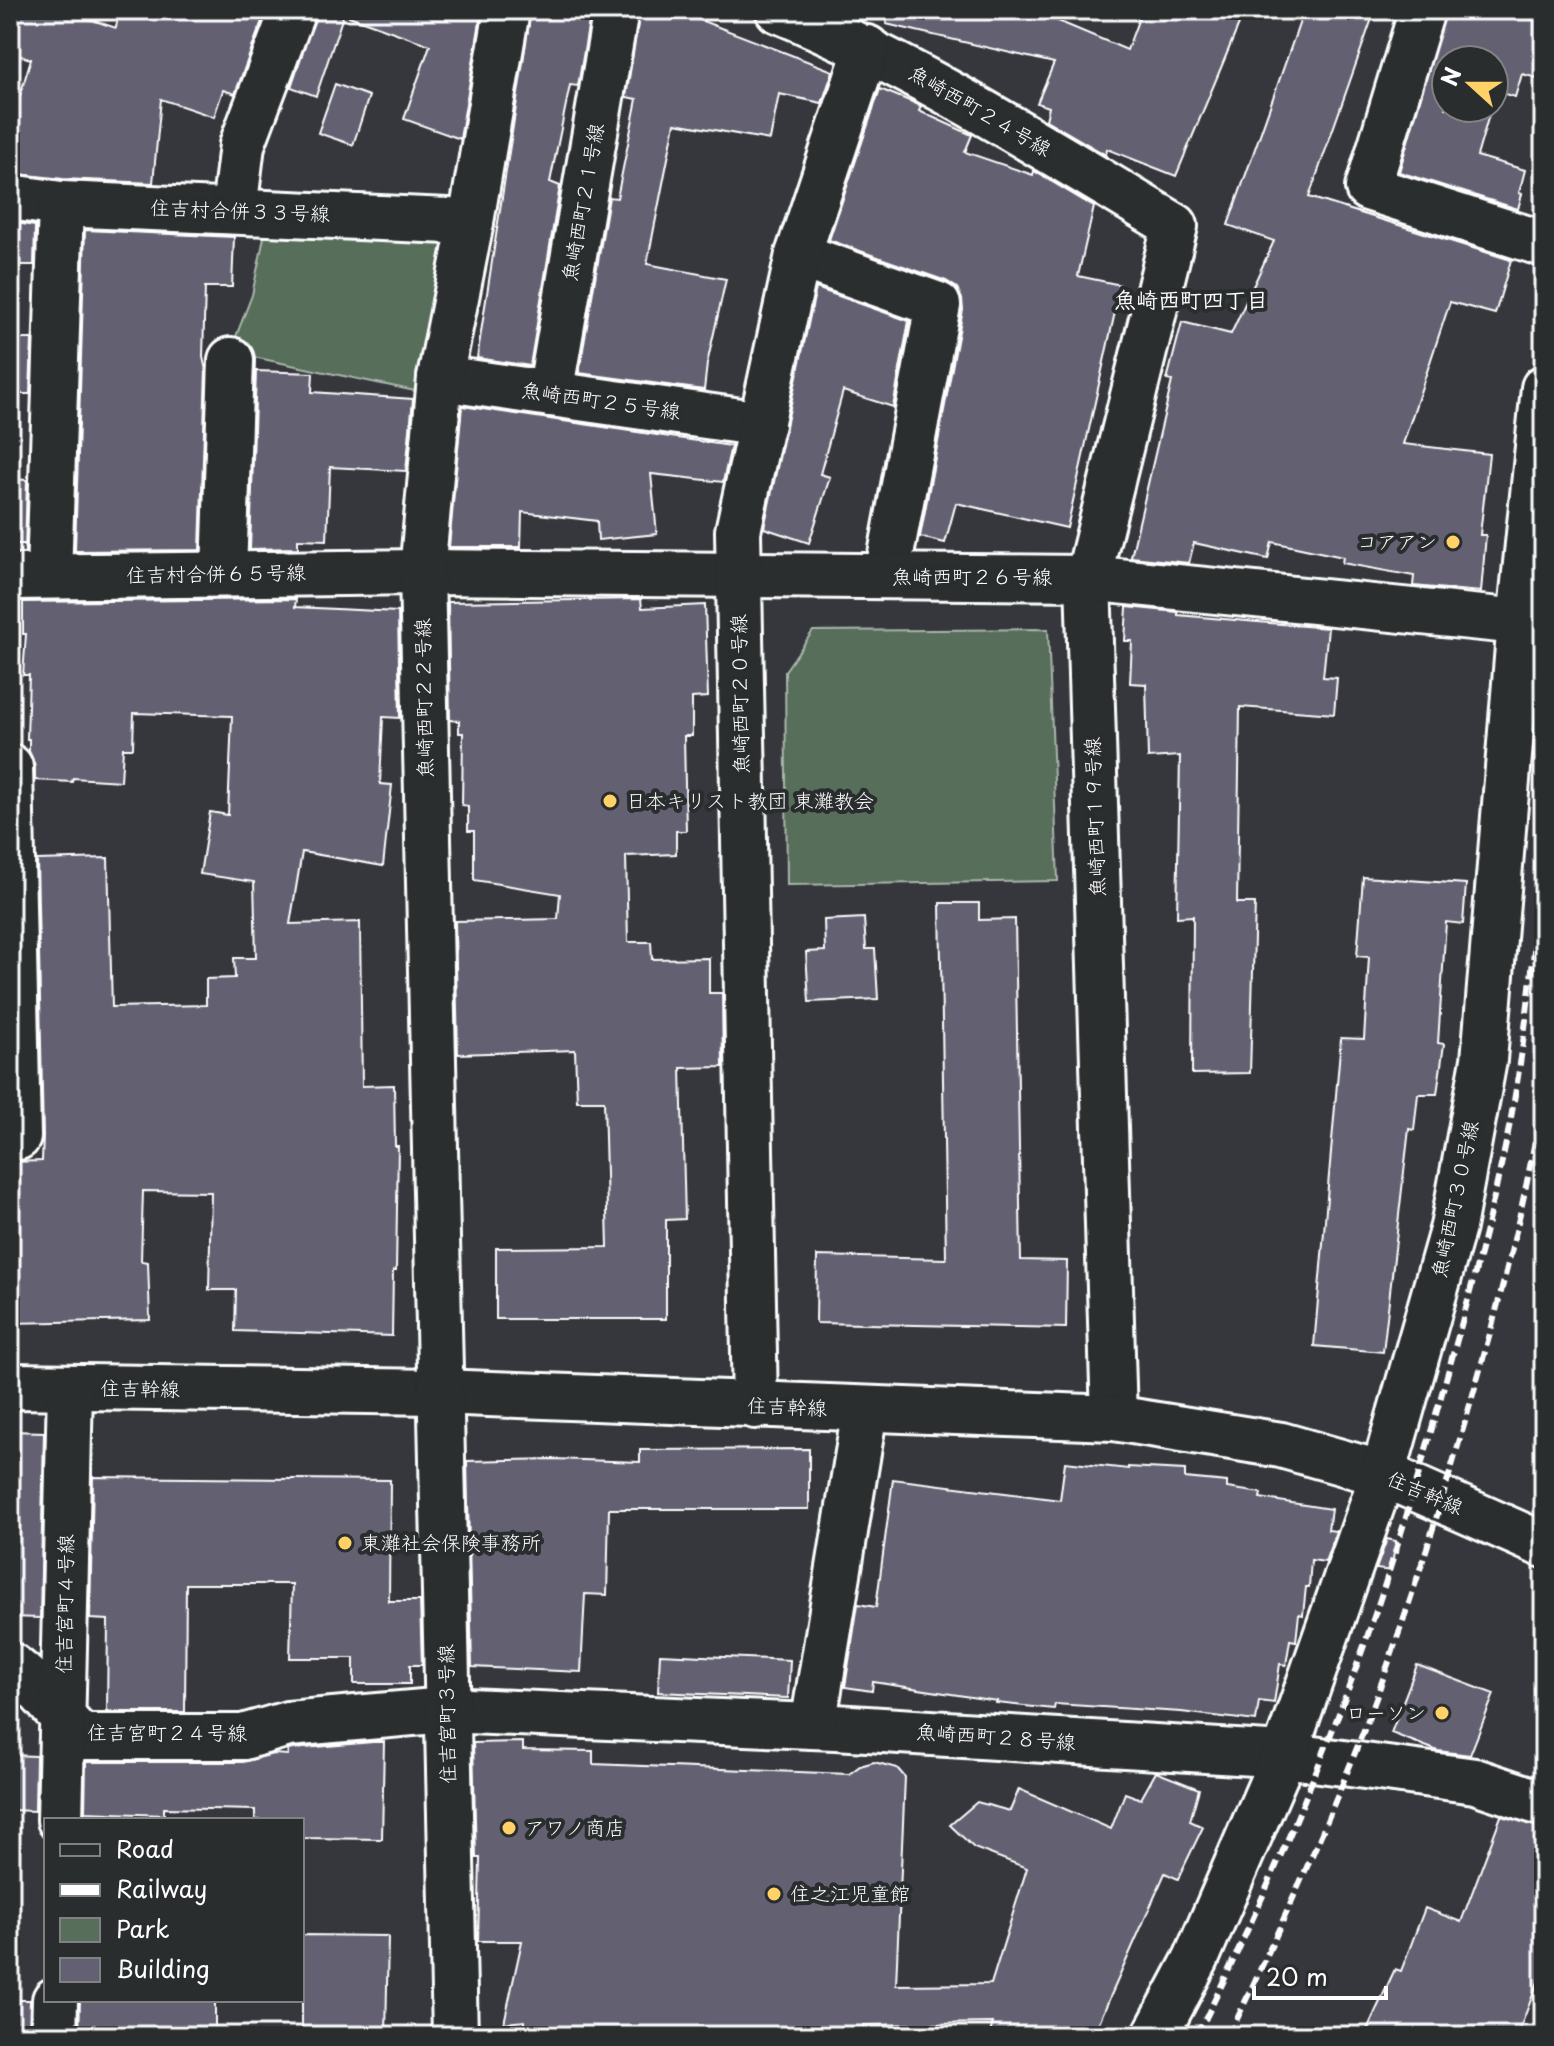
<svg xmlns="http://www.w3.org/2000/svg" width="1554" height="2046" viewBox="0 0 1554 2046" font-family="'Playpen Sans','Klee One',sans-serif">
  <rect width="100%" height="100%" fill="#35373c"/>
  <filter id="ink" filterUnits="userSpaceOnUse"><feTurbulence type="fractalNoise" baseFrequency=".0125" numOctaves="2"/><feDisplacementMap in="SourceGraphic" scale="16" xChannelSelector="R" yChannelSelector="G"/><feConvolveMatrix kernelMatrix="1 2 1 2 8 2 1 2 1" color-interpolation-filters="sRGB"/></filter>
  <g filter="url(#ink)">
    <g fill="#576e5a" stroke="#abb6ac" stroke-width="2">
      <path d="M266,228L451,232L420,392L230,352L252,295Z"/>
      <path d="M1048,629L1058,881L787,885L785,671L813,631Z"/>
    </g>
    <g fill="#636072" stroke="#fff" stroke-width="2">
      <path d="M10,10H62L116,28L119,10H266L235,94L223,90L214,117L161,99L153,183L63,179L10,173V128L31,59L10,53Z"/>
      <path d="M317,10H345L316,96L291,87Z"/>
      <path d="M347,10H482L460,139L404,119L430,45L346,15Z"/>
      <path d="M531,10H591L578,86L570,85L550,182L560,186L530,366L477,358Z"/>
      <path d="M640,10H674L833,71L822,103L779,94L770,140L675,123L647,264L726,279L707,364L704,390L579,373L609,197L617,198L637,99L626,97Z"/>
      <path d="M888,10H1032L1127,50L1142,10H1245L1176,176L1107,149L1106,155L1046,120L1049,107L1037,103L1054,63L886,24Z"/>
      <path d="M1304,10H1375L1309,197L1511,260L1495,314L1450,302L1403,444L1489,454L1480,535H1486L1481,592L1413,586L1414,576L1342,563L1343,557L1272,542L1268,559L1194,543L1189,563L1131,557L1172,381L1167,380L1182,322L1231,334L1274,241L1228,225Z"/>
      <path d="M1446,10H1544V80L1522,74L1515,97L1496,91L1494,99V60H1446V108H1491L1477,156L1525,170L1519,193L1522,194L1518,209L1399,172Z"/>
      <path d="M335,84L369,96L353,145L318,133Z"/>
      <path d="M880,89L912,102L921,106L919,111L972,135L965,152L1033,175L1034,171L1094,207L1078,276L1121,285L1067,528L956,503L945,543L920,537L963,310L962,299L957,288L946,281L829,240Z"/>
      <path d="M10,222L35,226L34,265H10Z"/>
      <path d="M85,230L234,237L232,287H205L203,357L206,370L200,550L75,551Z"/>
      <path d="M816,288L909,321L893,407L843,391L820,474L830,477L809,543L764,528Z"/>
      <path d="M10,339H32L30,394H10Z"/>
      <path d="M256,371L313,373L312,392L413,399L406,471L330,467L327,540L298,539V548L250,549Z"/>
      <path d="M462,406L731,446L723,482L651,474L657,534L598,540L597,521L522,512L521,547H449Z"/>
      <path d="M10,479L27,480L25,552L24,544H10Z"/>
      <path d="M296,599L295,607L398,612L400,718L383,717L380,784L392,785L383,866L302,852L290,924L360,922L362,1086L394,1085L395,1146H398L396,1271H393L392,1336L235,1331L236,1290H209L211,1192L143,1191L141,1261L148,1262L150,1320L10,1323V1162L42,1161L43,1136L37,860L108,858L112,1007L206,1005V979L235,978L234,958H256L254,882L200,874L210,812L228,815L232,716L134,713L133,748H123L121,781L73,778L72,782L35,780V766L29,751V739H27L29,675H23L26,634H23V602Z"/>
      <path d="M641,599L642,608L705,605L708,697L692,698V736H684L686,831H676V854L626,856L628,942H651L652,959L709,958V993H722L723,1067L681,1068L685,1219L666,1220V1319H496V1248L608,1247L604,1101H577L575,1050L458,1054L455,921L558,919L560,894L474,880V831H468V806L462,805L463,733H459V721L450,720L448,602Z"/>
      <path d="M1127,607L1178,612V615L1328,628L1323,677L1337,678L1334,714L1240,707L1237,903H1255L1250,1073L1192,1074L1193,916L1177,917L1180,756L1148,758L1146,684L1130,683L1132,641H1125Z"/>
      <path d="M1363,877L1466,884L1463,924L1446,922L1438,1043L1444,1044L1437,1094H1418L1414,1130L1409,1129L1383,1352L1314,1346L1341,1038L1364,1039L1369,957L1357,956Z"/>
      <path d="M940,903H979V920L1015,919L1021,1260L1067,1261L1066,1328L816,1323L817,1256L946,1259Z"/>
      <path d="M864,918L866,949H875L878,999L809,1002L806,952L825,951L824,920Z"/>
      <path d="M10,1431L44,1432L40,1618L10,1617Z"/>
      <path d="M809,1449V1509H609L607,1595L585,1594L581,1672L472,1667L467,1461L553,1459L640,1462V1450Z"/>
      <path d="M1065,1462L1128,1469V1467L1185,1470V1478L1227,1482V1488L1261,1493L1260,1498L1331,1509L1328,1530L1336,1531L1325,1562L1311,1560L1309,1587H1306L1303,1615L1299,1614L1296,1641L1290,1640L1286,1665L1280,1664L1274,1703L1259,1701L1256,1721L1181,1712L1055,1704L1054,1709L996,1703L997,1701L873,1682L872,1691L845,1687L858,1604L876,1607L893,1479L1060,1500Z"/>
      <path d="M93,1477L390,1480L389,1601H420L422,1665H410V1684H354V1658H290L292,1584H186L185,1712H107L108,1620L90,1619Z"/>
      <path d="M1387,1539L1396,1541L1391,1571L1376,1569Z"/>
      <path d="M660,1654L790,1660L788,1698L658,1692Z"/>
      <path d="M1417,1665L1494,1694L1470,1755L1438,1751L1391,1733Z"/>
      <path d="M373,1742H384L382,1839L302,1838V1820H255V1810L164,1808V1815L85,1812L86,1762H243L273,1754L288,1755V1750L293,1749Z"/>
      <path d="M523,1742V1750L593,1751V1764L849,1774L860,1766L874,1762L897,1768L905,1777L896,1985L991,1984L1027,1868L974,1848L950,1825L977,1802L1010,1811L1019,1789L1111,1829L1125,1793L1141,1799L1156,1772L1199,1789L1190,1821L1203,1827L1178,1879L1165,1873L1093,2036H989L993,2023L863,2025V2036H525V2021L504,2023L522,1941H478L480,1858H476L473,1743Z"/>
      <path d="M10,1755L36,1756L35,1811L10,1810Z"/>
      <path d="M1501,1816L1544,1828V1966L1517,2036H1364L1395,1969L1401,1971L1425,1908L1461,1922Z"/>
      <path d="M302,1935L388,1936L386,2036H302Z"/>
      <path d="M10,2000H30L29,2036H10Z"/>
      <path d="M80,2000H215V2036H79Z"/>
    </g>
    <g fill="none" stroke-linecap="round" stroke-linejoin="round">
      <g stroke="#fff" stroke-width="50">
        <g id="minor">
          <path d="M778,10C919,68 1044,148 1175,226L1088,578L1114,1418"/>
          <path d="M1422,10L1368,188L1544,244"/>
          <path d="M10,197L61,204L471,222"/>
          <path d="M234,210L242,145L293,10"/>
          <path d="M798,255L938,305L887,576"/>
          <path d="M440,378L762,424"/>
          <path d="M550,394L616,10"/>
          <path d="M224,574L231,360"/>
          <path d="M49,576L61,204"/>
          <path d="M10,577L422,572L1088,578L1520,622"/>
          <path d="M10,767L18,1137H10"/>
          <path d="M10,1386L438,1392L1114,1418L1281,1445L1383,1474L1544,1545"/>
          <path d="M755,1406L738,531L798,255L867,48"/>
          <path d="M10,1665C38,1684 57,1715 82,1737H243L288,1724L446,1710L835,1727L1284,1755L1475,1781L1544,1804"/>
          <path d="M813,1726L865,1410"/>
          <path d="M60,1820L70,1388"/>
          <path d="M54,2036L55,2000"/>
          <path d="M455,2036L422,572L440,378L471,222L507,10"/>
          <path d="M1155,2036L1196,1959L1284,1755L1383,1474L1453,1227L1484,1060L1520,622L1544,388"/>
        </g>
      </g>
      <use href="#minor" stroke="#2a2d2e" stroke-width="44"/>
      <g stroke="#fff" stroke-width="6" stroke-dasharray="12 6" stroke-linecap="butt">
        <path d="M1197,2036C1260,1908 1318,1775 1366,1640C1393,1563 1416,1485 1438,1407C1465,1313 1491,1218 1510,1123C1527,1033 1535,941 1544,850"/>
        <path d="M1229,2036C1289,1909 1349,1780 1394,1647C1420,1573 1443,1497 1465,1422C1497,1312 1527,1200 1544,1087"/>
      </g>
    </g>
  </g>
  <g fill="#ffd166" stroke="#2a2d2e" stroke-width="3">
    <circle cx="1453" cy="542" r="8"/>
    <circle cx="610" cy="801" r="8"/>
    <circle cx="345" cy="1543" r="8"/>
    <circle cx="1442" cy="1713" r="8"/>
    <circle cx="509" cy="1828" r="8"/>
    <circle cx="774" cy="1894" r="8"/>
  </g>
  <g text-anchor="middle" stroke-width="8" stroke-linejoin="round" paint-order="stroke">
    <g font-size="20" fill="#fff" stroke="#2a2d2e">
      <text transform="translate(980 111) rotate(30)" y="7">魚崎西町２４号線</text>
      <text transform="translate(583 202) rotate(-80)" y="7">魚崎西町２１号線</text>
      <text transform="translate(240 211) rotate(2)" y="7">住吉村合併３３号線</text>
      <text transform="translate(601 401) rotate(8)" y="7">魚崎西町２５号線</text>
      <text transform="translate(216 574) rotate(-1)" y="7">住吉村合併６５号線</text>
      <text x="972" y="584">魚崎西町２６号線</text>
      <text transform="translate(740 694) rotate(-91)" y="7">魚崎西町２０号線</text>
      <text transform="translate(424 698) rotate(-91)" y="7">魚崎西町２２号線</text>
      <text transform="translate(1095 817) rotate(-92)" y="7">魚崎西町１９号線</text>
      <text transform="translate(1455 1199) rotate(-78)" y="7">魚崎西町３０号線</text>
      <text transform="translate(140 1389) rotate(1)" y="7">住吉幹線</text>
      <text transform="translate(787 1407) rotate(2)" y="7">住吉幹線</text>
      <text transform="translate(1425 1493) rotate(23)" y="7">住吉幹線</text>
      <text transform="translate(65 1604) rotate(-89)" y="7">住吉宮町４号線</text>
      <text transform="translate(447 1714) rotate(-91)" y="7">住吉宮町３号線</text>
      <text x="167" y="1740">住吉宮町２４号線</text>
      <text transform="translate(996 1737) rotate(4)" y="7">魚崎西町２８号線</text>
    </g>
    <g font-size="20" fill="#fff" stroke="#2a2d2e" text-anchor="start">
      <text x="1437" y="549" text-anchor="end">コアアン</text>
      <text x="626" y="808">日本キリスト教団 東灘教会</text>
      <text x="361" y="1550">東灘社会保険事務所</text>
      <text x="1426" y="1720" text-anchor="end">ローソン</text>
      <text x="525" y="1835">アワノ商店</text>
      <text x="790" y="1901">住之江児童館</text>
    </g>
    <g font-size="22" font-weight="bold" fill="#fff" stroke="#2a2d2e">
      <text x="1191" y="308">魚崎西町四丁目</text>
    </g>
  </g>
  <rect width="1554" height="2046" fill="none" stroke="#2a2d2e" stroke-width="40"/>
  <rect x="20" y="20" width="1514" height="2006" fill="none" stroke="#fff" stroke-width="3" filter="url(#ink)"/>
  <rect x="44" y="1818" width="260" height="184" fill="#2a2d2e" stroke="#7f8182" stroke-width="2"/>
  <rect x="60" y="1844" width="40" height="12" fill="#2a2d2e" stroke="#7f8182" stroke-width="2"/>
  <text x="116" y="1858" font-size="24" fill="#ffffff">Road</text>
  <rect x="60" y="1884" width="40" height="12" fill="#ffffff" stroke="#7f8182" stroke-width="2"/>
  <text x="116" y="1898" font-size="24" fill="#ffffff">Railway</text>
  <rect x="60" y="1918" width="40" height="24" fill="#576e5a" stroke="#7f8182" stroke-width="2"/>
  <text x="116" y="1938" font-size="24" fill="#ffffff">Park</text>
  <rect x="60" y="1958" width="40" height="24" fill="#636072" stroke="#7f8182" stroke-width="2"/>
  <text x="116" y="1978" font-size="24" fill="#ffffff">Building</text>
  <g transform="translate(1470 84) rotate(291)"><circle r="38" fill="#2a2d2e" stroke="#7f8182" stroke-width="2"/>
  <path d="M0-6L14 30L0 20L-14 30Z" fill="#ffd166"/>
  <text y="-12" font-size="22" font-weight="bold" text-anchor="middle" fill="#ffffff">N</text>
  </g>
  <path d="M1254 1986v12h132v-12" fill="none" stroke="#ffffff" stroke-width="4"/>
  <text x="1266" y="1986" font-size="24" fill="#ffffff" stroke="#2a2d2e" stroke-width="6" paint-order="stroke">20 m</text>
</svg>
